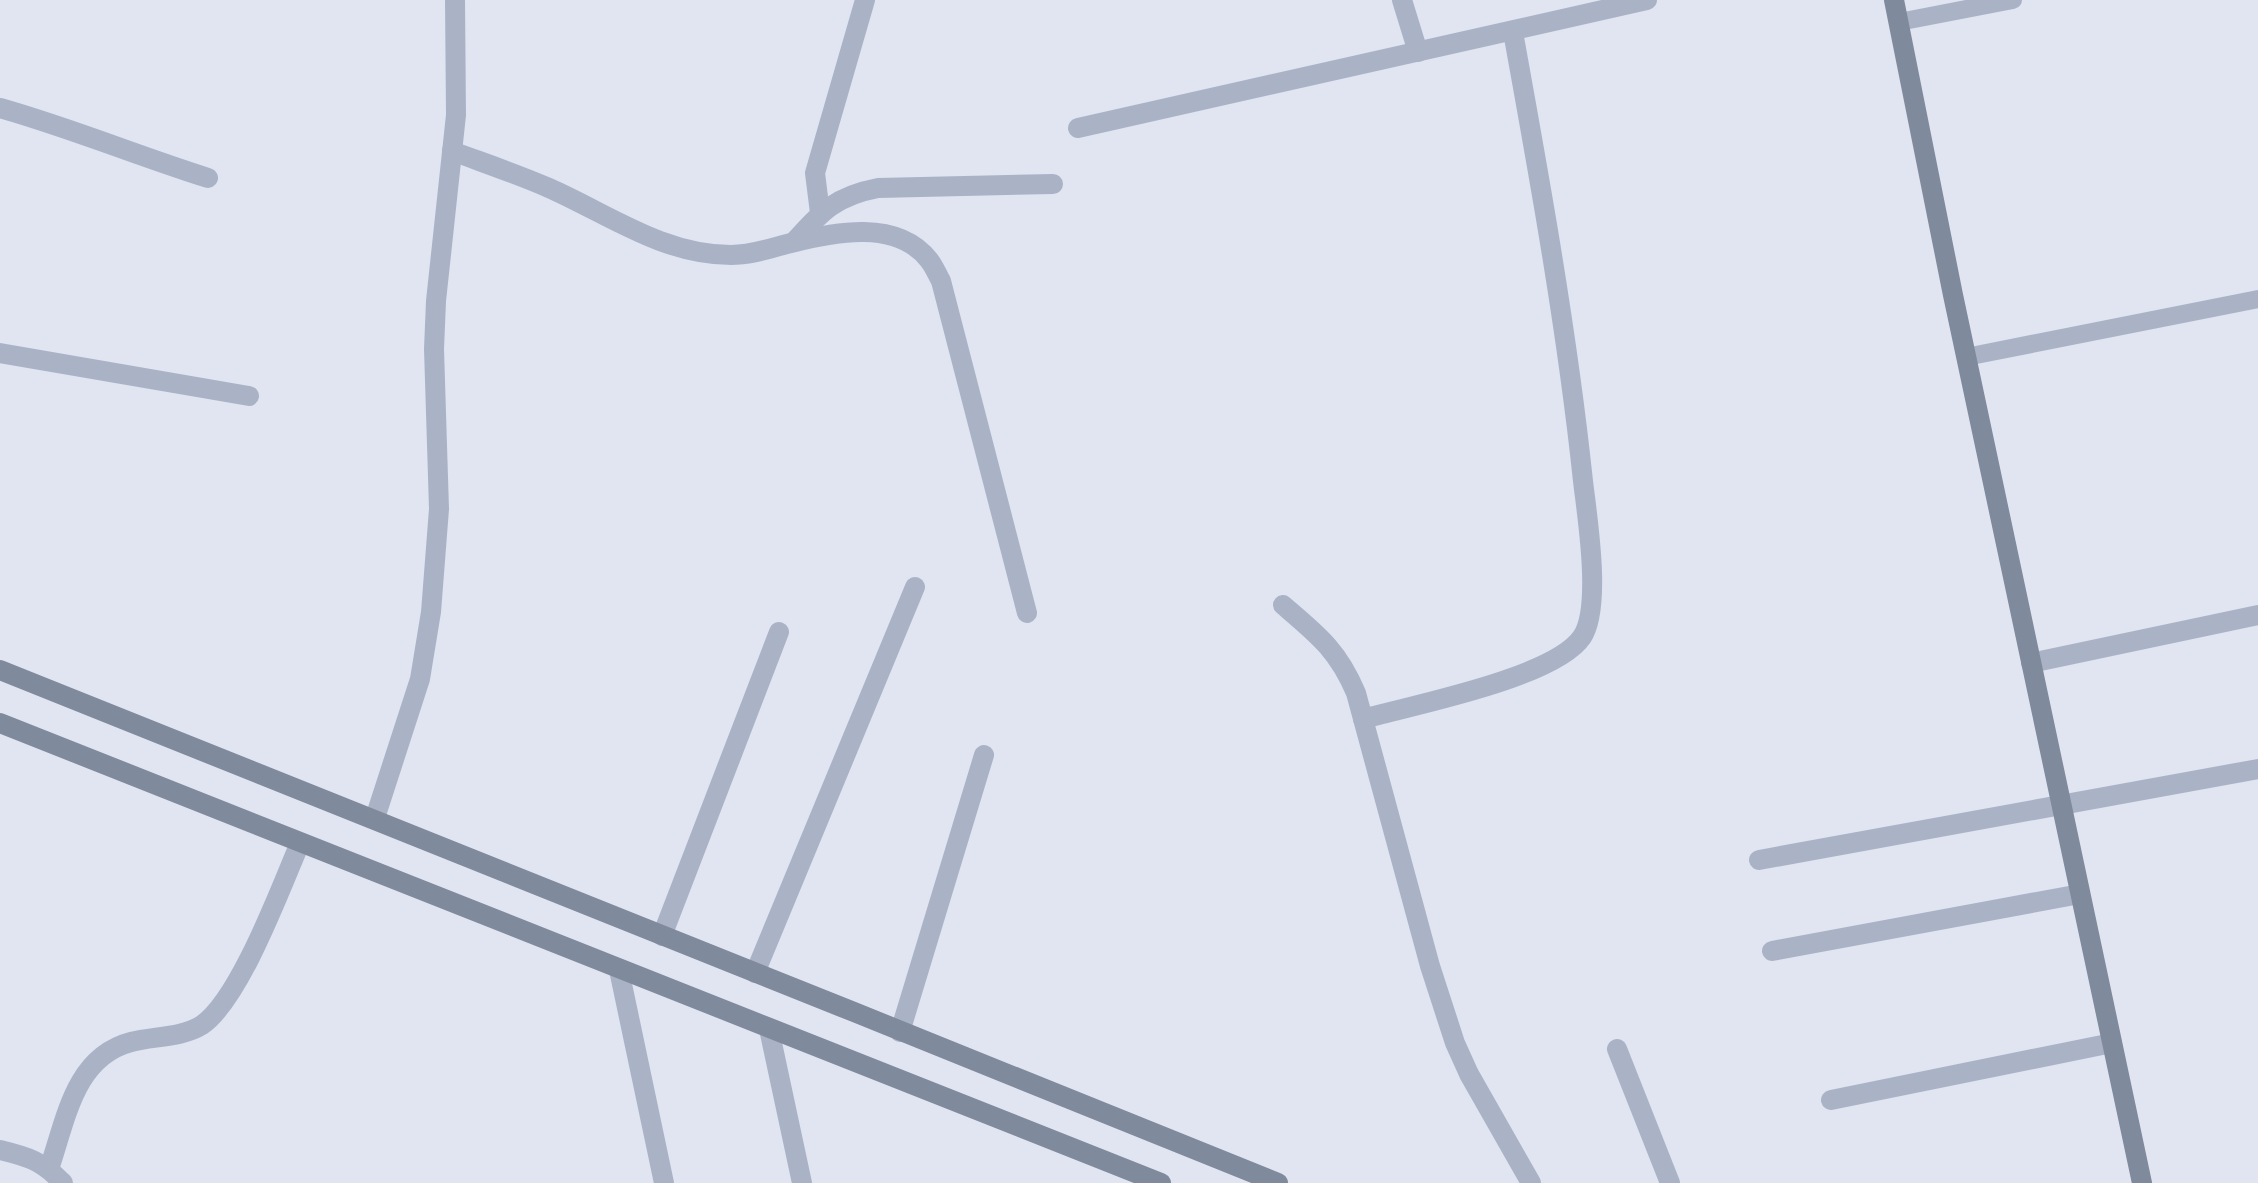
<svg xmlns="http://www.w3.org/2000/svg" width="2258" height="1183" viewBox="0 0 2258 1183" font-family="'Work Sans',sans-serif">
  <rect width="100%" height="100%" fill="#e1e5f1"/>
  <g fill="none" stroke-linecap="round" stroke-linejoin="round">
    <g stroke="#aab3c6" stroke-width="18">
      <path d="M1899,22L2013,0"/>
      <path d="M1966,357L2258,299"/>
    </g>
    <g stroke="#aab3c6" stroke-width="20">
      <path d="M1402,0L1418,52"/>
      <path d="M0,108C71,128 138,156 208,178"/>
      <path d="M1078,128L1647,0"/>
      <path d="M452,151C484,163 517,174 549,188C608,214 663,255 731,255C752,255 771,248 791,243C834,232 897,219 929,260C934,266 937,274 941,281L1027,613"/>
      <path d="M820,213L815,173L865,0"/>
      <path d="M794,242C822,211 836,196 878,188L1053,184"/>
      <path d="M0,353L249,396"/>
      <path d="M1283,605C1317,634 1338,650 1356,693L1430,966L1455,1043L1469,1074L1531,1183"/>
      <path d="M2031,663L2258,615"/>
      <path d="M1363,719C1413,705 1554,678 1582,637C1602,607 1587,516 1583,481C1567,330 1540,181 1513,32"/>
      <path d="M375,818L420,679L431,612L439,509L434,349L436,301L456,115L455,0"/>
      <path d="M1759,860L2258,769"/>
      <path d="M662,936L779,632"/>
      <path d="M1772,951L2080,894"/>
      <path d="M619,970L664,1183"/>
      <path d="M755,973L915,587"/>
      <path d="M769,1029L802,1183"/>
      <path d="M900,1032L984,755"/>
      <path d="M1617,1049L1670,1183"/>
      <path d="M1831,1100L2112,1043"/>
      <path d="M0,1150C29,1157 42,1161 63,1183"/>
      <path d="M49,1169C66,1120 74,1057 131,1042C153,1036 181,1038 202,1025C240,999 281,887 300,843"/>
    </g>
    <g stroke="#7f8a9c" stroke-width="20">
      <path d="M1894,0L1953,295L2142,1183"/>
      <path d="M0,670C427,838 852,1012 1278,1183"/>
      <path d="M0,723L1161,1183"/>
    </g>
  </g>
</svg>
